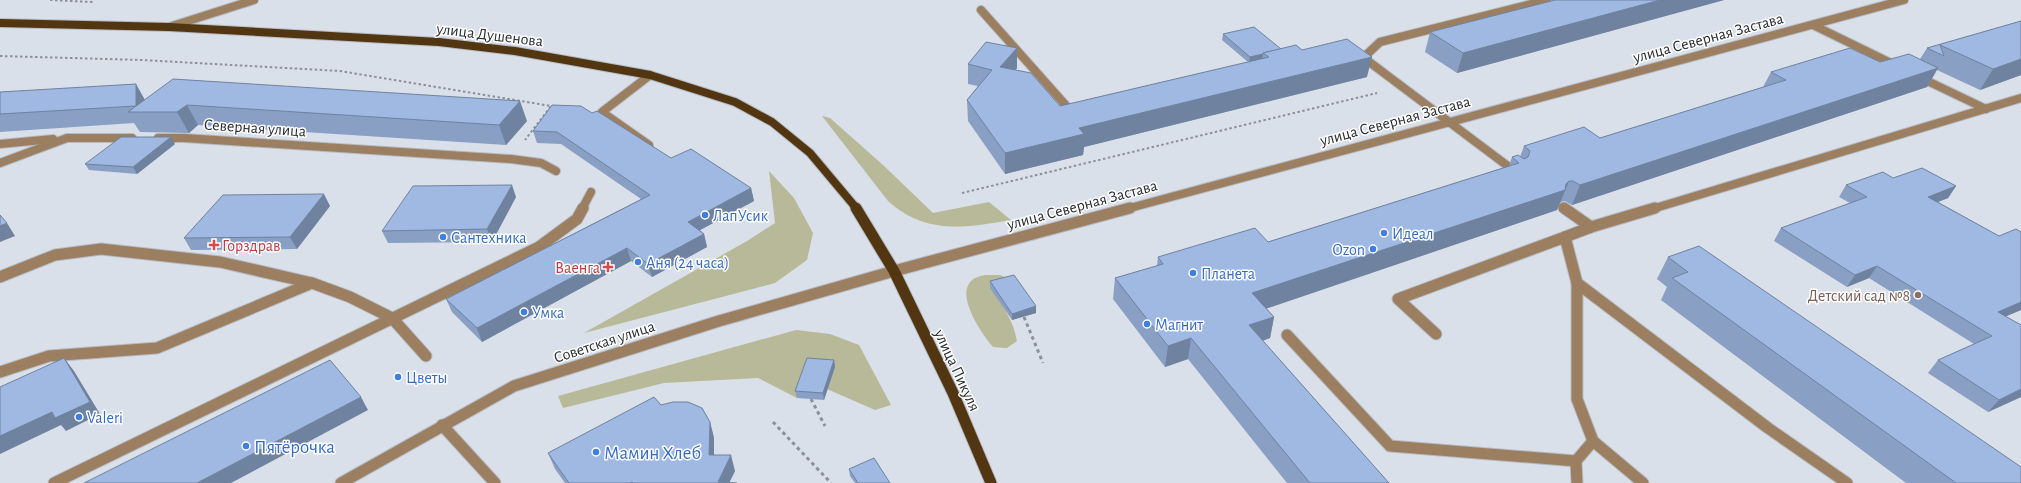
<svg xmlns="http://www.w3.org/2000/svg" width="2021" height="483" viewBox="0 0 2021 483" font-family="'Alegreya Sans',sans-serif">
  <rect width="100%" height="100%" fill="#dae0e9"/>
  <g fill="#b7b998">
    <path d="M822,116L830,118L883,165L933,213L989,202L1011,220C965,228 926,235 888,201Z"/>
    <path d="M769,171L794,198L813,233L807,260L775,283L584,333L747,241L775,223Z"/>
    <path d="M986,275H1000L1014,281L991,288C1003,307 1013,319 1017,341L1007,348L993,347C979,330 945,280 986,275Z"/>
    <path d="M796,330L830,334L859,345L891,405L875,410L827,389L835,367L797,398L758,378L664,383L563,408L558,396Z"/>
  </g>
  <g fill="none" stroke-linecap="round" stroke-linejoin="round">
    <g stroke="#b7bcc4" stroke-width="10">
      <g id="minor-far1">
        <path d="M981,10L1070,110L1076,108"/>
        <path d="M1813,25L1897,66"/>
        <path d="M169,27L254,0"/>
        <path d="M1360,55L1517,173"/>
        <path d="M1363,58L1380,42L1547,0"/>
        <path d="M1917,76L1986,109"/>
        <path d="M158,138H184L511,159L541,163L556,171"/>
        <path d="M0,144L53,139"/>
        <path d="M649,145L602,112L650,75"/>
        <path d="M0,163L67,138H132"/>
        <path d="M582,209L591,192"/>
        <path d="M1126,209L1904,0"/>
        <path d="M1652,209L2021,98"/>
      </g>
    </g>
    <g stroke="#b7bcc4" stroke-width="13">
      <g id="minor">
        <path d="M1564,208L1591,227"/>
        <path d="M1565,237L1591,227L1655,208"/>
        <path d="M0,277L55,255L101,249L220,262L312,283"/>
        <path d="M1577,283L1768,428L1847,483"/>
        <path d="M1436,334L1398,299L1565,237L1577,283V399L1593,441L1643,483"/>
        <path d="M1287,335L1390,446L1576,461"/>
        <path d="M0,372L49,356L157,348L312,283L350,297L392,318L426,356"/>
        <path d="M442,425L495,483"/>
        <path d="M54,483L539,247L577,219L583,208"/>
        <path d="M341,483L514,386L719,321L894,271L1130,208"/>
        <path d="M1577,483L1576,461L1593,441"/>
      </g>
    </g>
    <g stroke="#b7bcc4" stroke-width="10">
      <path id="major-far1" d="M0,23L169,27L439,42L515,51L650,75L735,102L772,122L810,153L857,209"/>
    </g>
    <g stroke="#b7bcc4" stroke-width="13">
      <path id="major" d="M856,208L894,271L953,393L991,483"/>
    </g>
    <g stroke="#8c9097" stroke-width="2" stroke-dasharray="2.5 2.5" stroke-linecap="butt">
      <path d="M50,0L93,2"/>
      <path d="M0,56L142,60L340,71L551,106L525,140"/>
      <path d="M962,193L1377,93"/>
    </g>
    <g stroke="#8c9097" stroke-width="3" stroke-dasharray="3.5 3.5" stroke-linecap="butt">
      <path d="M1024,317L1043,363"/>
      <path d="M811,399L825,426"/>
      <path d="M773,422L831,483"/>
    </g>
    <use href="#minor-far1" stroke="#9b7f60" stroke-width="8"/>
    <use href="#minor" stroke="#9b7f60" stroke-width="11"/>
    <use href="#major-far1" stroke="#523612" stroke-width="8"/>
    <use href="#major" stroke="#523612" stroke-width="11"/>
  </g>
  <g fill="#899fc3">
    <path d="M1555,0H1724L1457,73L1425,52L1430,32Z"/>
    <path d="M2021,21V75L1980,90L1937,70L1927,87L1572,205L1565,201L1561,202L1557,210L1266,308L1274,317L1270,338L1263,341L1389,483H1287L1188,359L1165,367L1113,299L1115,278L1157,266L1158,257L1268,242L1509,166L1512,157H1520L1524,146L1600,138L1763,87L1771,72L1920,59L1927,48Z"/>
    <path d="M1223,34L1281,49L1302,50L1367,77L1084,147L1083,155L1005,174L968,121L967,100L978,86L968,84V64L1017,68L1015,70L1060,106L1248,62L1222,40Z"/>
    <path d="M0,92L145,100L527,121L506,145L198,125L189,133L140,132L134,123L0,132Z"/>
    <path d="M592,113L671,158L751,188L754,201L700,230L704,234L707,247L652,277L631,261L482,342L452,312L446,299L641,199L561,144L537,143L533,131Z"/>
    <path d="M175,144L137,174L89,170L85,164Z"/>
    <path d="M1893,178L1956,186L1948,198L1938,202L1999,236L2021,232V310L2006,316L2021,397L1988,412L1928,373L1938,360L1974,344L1869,278L1847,287L1774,241L1781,228L1850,203L1839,197L1846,185Z"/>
    <path d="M516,197L492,242L388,243L382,231Z"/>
    <path d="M330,206L297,249L191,250L184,238Z"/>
    <path d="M1668,257L2021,483H1906L1661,300L1667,287L1657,279Z"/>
    <path d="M990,281L1036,313L1012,320L990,288Z"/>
    <path d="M834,360L835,367L824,400L797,398L795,391Z"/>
    <path d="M661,405L710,422L714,438V455L735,471L729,483H737H565L555,469L548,453Z"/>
    <path d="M849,469L890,483H855L850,476Z"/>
  </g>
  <g fill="#6f829f">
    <path d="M1660,0H1724L1457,73L1463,53Z"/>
    <path d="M1017,48V68L1000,87V67Z"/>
    <path d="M1263,54L1262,60L1249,63L1250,57Z"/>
    <path d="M1372,57L1367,77L1084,147L1083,155L1005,174V153L1079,128Z"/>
    <path d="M2021,59V75L1980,90L1993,69Z"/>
    <path d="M1938,68L1927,87L1572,205L1580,185Z"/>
    <path d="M136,84L145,100L136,106Z"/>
    <path d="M520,101L527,121L506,145L499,125Z"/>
    <path d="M187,105L198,125L189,133L177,112Z"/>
    <path d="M171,137L175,144L137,174L133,167Z"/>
    <path d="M1569,181L1557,210L1248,315L1252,293L1566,184Z"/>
    <path d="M512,185L516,197L492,242L487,229Z"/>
    <path d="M1956,186L1948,198L1920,209L1928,197Z"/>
    <path d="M751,188L754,201L691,235L688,222Z"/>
    <path d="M324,194L330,206L297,249L290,237Z"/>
    <path d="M7,223L15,236L0,242V226Z"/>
    <path d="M704,234L707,247L652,277L648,264Z"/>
    <path d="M627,248L631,261L482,342L477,328Z"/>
    <path d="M1877,266L1869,278L1847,287L1855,275Z"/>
    <path d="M2021,302V310L1988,324L1998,312Z"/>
    <path d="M1036,306V313L1012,320V314Z"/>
    <path d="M1274,317L1270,338L1245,346L1249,325Z"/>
    <path d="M1191,338L1188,359L1165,367L1168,346Z"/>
    <path d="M64,358L74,371L100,414L66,431L61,425L0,454V436Z"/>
    <path d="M834,360L835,367L824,400L823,393Z"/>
    <path d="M2021,389V397L1988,412L1999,400Z"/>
    <path d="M361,397L368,410L231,483H197Z"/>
    <path d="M710,422L714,438V471L709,455Z"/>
    <path d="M731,455L735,471L729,483L718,482Z"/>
  </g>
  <g fill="#9fb9e3" stroke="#6f829f">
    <path d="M1555,0H1660L1463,53L1430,32Z"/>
    <path d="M2021,21V59L1993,69L1940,45L1944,56L1927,48Z"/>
    <path d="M1254,27L1281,49L1263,53V54L1250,57L1223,34Z"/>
    <path d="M1347,39L1372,57L1079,128L1084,134L1005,153L967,100L992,70L968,64L986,42L1017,48L1000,67L1031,73L1060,106L1269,57L1263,53L1296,45L1302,50Z"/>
    <path d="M1850,48L1880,62L1909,54L1938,68L1580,185L1573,181H1569L1566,184L1565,190L1252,293L1274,317L1249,325L1389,483H1310L1191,338L1168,346L1115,278L1163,264L1158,257L1255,228L1268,242L1519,163L1512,157L1518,155L1524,159L1528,157L1530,151L1524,146L1584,127L1600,138L1786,80L1771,72Z"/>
    <path d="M173,79L520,101L499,125L187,105L177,112H128Z"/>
    <path d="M136,84V106L0,114V92Z"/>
    <path d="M552,105L581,106L592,113L597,111L671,158L691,149L751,188L688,222L704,234L648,264L627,248L477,328L446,299L650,195L557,132L533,131Z"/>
    <path d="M121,137H171L133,167L85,164Z"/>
    <path d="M1922,168L1956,186L1928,197L1999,236L2016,229L2021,232V302L1998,312L2021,325V389L1999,400L1938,360L1992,336L1877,266L1855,275L1781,228L1867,197L1846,185L1883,172L1893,178Z"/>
    <path d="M512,185L487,229L382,231L413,186Z"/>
    <path d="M324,194L290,237L184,238L223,195Z"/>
    <path d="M0,215L7,223L0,226Z"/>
    <path d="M1699,246L2021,467V483H1956L1672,278L1688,272L1668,257Z"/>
    <path d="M1014,275L1036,306L1012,314L990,281Z"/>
    <path d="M64,358L90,402L55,418L52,412L0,436V387Z"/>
    <path d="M807,358L834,360L823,393L795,391Z"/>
    <path d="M330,360L361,397L197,483H84Z"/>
    <path d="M654,397L661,405L673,402H688L702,408L710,422L709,455H731L718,482L737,483H633L632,482L630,483H569L548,453Z"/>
    <path d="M874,458L890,483H858L849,469Z"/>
  </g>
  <g fill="#3f7fe0" stroke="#fff" stroke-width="1.5">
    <circle cx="705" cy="215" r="4"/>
    <circle cx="1384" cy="233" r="4"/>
    <circle cx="443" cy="237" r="4"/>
    <circle cx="1373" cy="249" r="4"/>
    <circle cx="638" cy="262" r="4"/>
    <circle cx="1193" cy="273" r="4"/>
    <circle cx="524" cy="312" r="4"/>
    <circle cx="1147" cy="324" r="4"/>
    <circle cx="398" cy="377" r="4"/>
    <circle cx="79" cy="417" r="4"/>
    <circle cx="246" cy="446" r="4"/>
    <circle cx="596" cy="452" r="4"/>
  </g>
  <g fill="#e0444e" stroke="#fff" stroke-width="1.5">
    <path d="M212 239h4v4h4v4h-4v4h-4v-4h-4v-4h4z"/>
    <path d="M606 261h4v4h4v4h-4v4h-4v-4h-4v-4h4z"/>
  </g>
  <circle fill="#8d6e63" stroke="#fff" stroke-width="1.5" cx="1918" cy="295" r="4"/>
  <g text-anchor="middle" stroke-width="3" stroke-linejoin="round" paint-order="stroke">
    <g font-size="16" fill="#292b2f" stroke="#fff">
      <text transform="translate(490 34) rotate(7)" y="6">улица Душенова</text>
      <text transform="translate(1708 37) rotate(-15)" y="6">улица Северная Застава</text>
      <text transform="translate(1395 120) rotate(-15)" y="6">улица Северная Застава</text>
      <text transform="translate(255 127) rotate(4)" y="6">Северная улица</text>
      <text transform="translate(1082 204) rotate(-15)" y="6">улица Северная Застава</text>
      <text transform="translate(604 341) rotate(-18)" y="6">Советская улица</text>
      <text transform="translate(958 370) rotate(65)" y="6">улица Пикуля</text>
    </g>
    <g font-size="16" fill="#366cbe" stroke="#fff" text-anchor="start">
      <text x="713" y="221">ЛапУсик</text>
      <text x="1392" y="239">Идеал</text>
      <text x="451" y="243">Сантехника</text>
      <text x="1365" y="255" text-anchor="end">Ozon</text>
      <text x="646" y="268">Аня (24 часа)</text>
      <text x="1201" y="279">Планета</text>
      <text x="532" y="318">Умка</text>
      <text x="1155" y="330">Магнит</text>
      <text x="406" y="383">Цветы</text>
      <text x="87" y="423">Valeri</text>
    </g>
    <g font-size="16" fill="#be3a42" stroke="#fff" text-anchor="start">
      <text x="222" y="251">Горздрав</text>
      <text x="600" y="273" text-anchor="end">Ваенга</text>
    </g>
    <g font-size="16" fill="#785e54" stroke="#fff" text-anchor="end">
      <text x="1910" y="301">Детский сад №8</text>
    </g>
    <g font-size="19" fill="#366cbe" stroke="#fff" text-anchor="start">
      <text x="254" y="453">Пятёрочка</text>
      <text x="604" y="459">Мамин Хлеб</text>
    </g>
  </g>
</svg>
